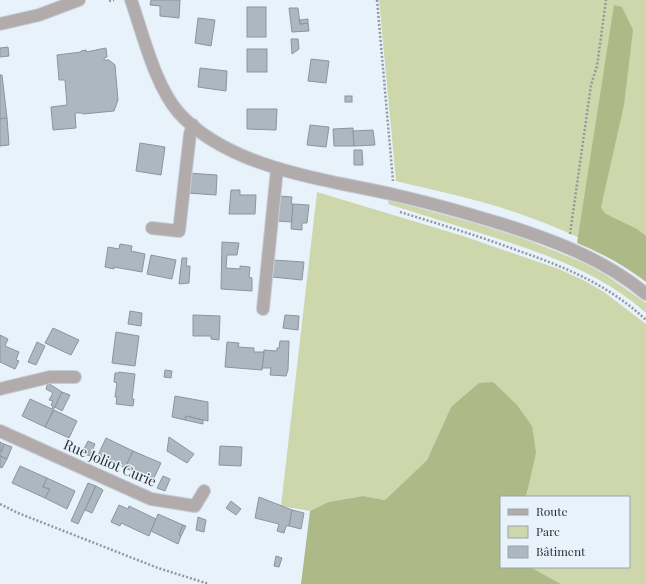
<svg xmlns="http://www.w3.org/2000/svg" width="646" height="584" viewBox="0 0 646 584" font-family="'Playfair Display',serif">
  <rect width="100%" height="100%" fill="#e8f2fb"/>
  <g fill="#cdd7ab">
    <path d="M379,0H646V270C604,249 562,228 517,213C478,199 436,191 396,181Z"/>
    <path d="M317,192L463,236L559,269L585,281L604,292L646,324V584H561L531,568L530,567H629V497H526L528,491L451,407L427,460L385,500L363,496L328,502L310,511L281,506Z"/>
    <path d="M389,200L474,223L522,238L555,251L582,262L606,275L646,303V313C601,272 540,252 483,234C451,224 420,214 388,204Z"/>
  </g>
  <g fill="#aeb988">
    <path d="M614,5L622,7L633,30L624,105L601,207L603,211L606,214L637,229L646,236V282C624,265 603,254 577,243Z"/>
    <path d="M493,382L517,405L532,426L536,453L526,497H501V567H530L561,584H301L310,511L328,502L363,496L385,500L427,460L451,407L479,383Z"/>
  </g>
  <g fill="#adb7bf" stroke="#8b959d">
    <path d="M151,0H180L179,18L160,16V6L150,5Z"/>
    <rect x="247" y="7" width="19" height="30"/>
    <path d="M289,8H298L300,24L308,23L309,31L292,32Z"/>
    <path d="M198,18L215,20L211,46L195,43Z"/>
    <path d="M308,19V23L300,24V20Z"/>
    <path d="M291,39H298L299,49L292,54Z"/>
    <path d="M8,47L9,56L0,57V48Z"/>
    <path d="M106,48L107,57L104,58V60H109L115,65L118,100L114,111L83,114L82,113H75L76,128L53,130L51,107L67,105L65,80H59L57,55L81,52V51L86,50V52Z"/>
    <rect x="247" y="49" width="20" height="23"/>
    <path d="M311,59L329,61L326,83L308,81Z"/>
    <path d="M200,68L227,71L226,91L198,87Z"/>
    <path d="M0,75H2L7,118L0,119Z"/>
    <rect x="345" y="96" width="7" height="6"/>
    <path d="M247,109H277L276,130L247,129Z"/>
    <path d="M7,118L9,145L0,146V119Z"/>
    <path d="M310,125L329,127L326,147L307,145Z"/>
    <path d="M353,128L354,146H334L333,129Z"/>
    <path d="M373,130L375,145L354,146L353,131Z"/>
    <path d="M140,143L165,147L161,175L136,171Z"/>
    <path d="M354,150H362L363,165H354Z"/>
    <path d="M188,173L217,175L216,195L187,193Z"/>
    <path d="M231,190H240V195H256L255,214H229Z"/>
    <path d="M279,196L292,197L291,204H293L292,222L277,221Z"/>
    <path d="M293,204L309,205L307,223H302V230L291,229Z"/>
    <path d="M222,242L239,243L237,255H227L226,268L240,269V266L250,267L249,277L252,278V291L221,289Z"/>
    <path d="M120,244L132,246L131,251L145,254L142,272L114,267V269L105,267L108,247L119,249Z"/>
    <path d="M151,255L176,260L172,279L147,274Z"/>
    <path d="M182,258H187L186,266H190L189,283L179,284Z"/>
    <path d="M273,260L304,262L302,280L272,277Z"/>
    <path d="M130,311L142,313L141,326L128,324Z"/>
    <path d="M193,315L220,316L219,340L211,339V336H193Z"/>
    <path d="M285,315L299,316L298,330L283,328Z"/>
    <path d="M53,328L79,340L71,355L45,343Z"/>
    <path d="M116,332L139,336L135,366L112,363Z"/>
    <path d="M0,335L8,339L5,346L19,352L16,360L19,361L15,369L0,362Z"/>
    <path d="M280,341H289L288,370L286,376L270,375L271,368H262L264,350L277,351V348H279Z"/>
    <path d="M37,342L45,346L36,365L28,362Z"/>
    <path d="M227,342L239,343L238,347L254,348V352H264L262,370L225,367Z"/>
    <path d="M165,370L172,371L171,378L164,377Z"/>
    <path d="M119,372L135,374L132,399H134L133,406L116,404L117,397H115L117,383L114,382L115,373H118Z"/>
    <path d="M48,383L62,392L45,427L22,416L30,399L52,409L53,406L51,405L53,401L49,400L53,393L46,389Z"/>
    <path d="M62,392L70,395L62,411L55,407Z"/>
    <path d="M175,396L208,402V421L186,416L185,420L172,417Z"/>
    <path d="M54,410L77,421L69,438L45,427Z"/>
    <path d="M186,416L203,420V424L185,420Z"/>
    <path d="M169,437L194,454L187,463L167,451Z"/>
    <path d="M106,438L133,451L125,468L98,455Z"/>
    <path d="M88,441L95,444L90,456L82,453Z"/>
    <path d="M0,442L4,444L1,452H0Z"/>
    <path d="M4,444L12,447L7,459L0,456Z"/>
    <path d="M220,446L242,447L241,466L219,465Z"/>
    <path d="M133,451L161,463L153,480L125,468Z"/>
    <path d="M0,456L7,459L2,468L0,467Z"/>
    <path d="M20,466L47,478L43,487L50,489L45,498L12,483Z"/>
    <path d="M163,476L170,479L165,491L157,488Z"/>
    <path d="M47,478L75,491L67,509L45,498L50,489L43,487Z"/>
    <path d="M88,483L96,486L78,524L71,521Z"/>
    <path d="M96,486L103,490L92,513L85,510Z"/>
    <path d="M259,497L292,510L289,526H286L284,533L277,531L279,524L255,518Z"/>
    <path d="M231,501L241,509L236,515L226,508Z"/>
    <path d="M119,505L128,509L129,506L156,519L149,536L121,523L120,526L111,522Z"/>
    <path d="M292,510L304,513L301,529L289,526Z"/>
    <path d="M158,514L183,525L179,535L181,536L178,544L151,531Z"/>
    <path d="M198,517L206,520L204,532L196,530Z"/>
    <path d="M183,525L186,526L181,536L179,535Z"/>
    <path d="M276,556L282,558L279,567L274,566Z"/>
  </g>
  <g fill="none" stroke-linecap="round" stroke-linejoin="round">
    <g stroke="#c6cfd7" stroke-width="14">
      <g id="minor">
        <path d="M131,0C143,34 155,86 179,113C230,169 325,179 395,195C431,203 466,213 502,224C553,240 604,259 646,294"/>
        <path d="M0,24L39,15L79,0"/>
        <path d="M152,228L179,231L190,134L193,125"/>
        <path d="M263,309L277,169"/>
        <path d="M0,389L50,377H75"/>
        <path d="M0,431L151,499L195,506L204,491"/>
      </g>
    </g>
    <g stroke="#91989e" stroke-width="2.5" stroke-dasharray="2 2" stroke-linecap="butt">
      <path d="M377,0L393,181"/>
      <path d="M109,1L114,0"/>
      <path d="M400,212C439,224 479,236 519,251C565,267 609,285 646,320"/>
      <path d="M570,234L591,85L597,66L606,0"/>
      <path d="M0,504L18,513L158,568L209,584"/>
    </g>
    <use href="#minor" stroke="#b2abac" stroke-width="12"/>
  </g>
  <g text-anchor="middle" stroke-width="3" stroke-linejoin="round" paint-order="stroke">
    <g font-size="14" fill="#2a2e31" stroke="#e8f2fb">
      <text transform="translate(110 463) rotate(23)" y="5">Rue Joliot Curie</text>
    </g>
  </g>
  <rect x="500" y="496" width="130" height="72" fill="#e8f2fb" stroke="#9ca4aa"/>
  <rect x="508" y="509" width="20" height="6" fill="#b2abac" stroke="#9ca4aa"/>
  <text x="536" y="516" font-size="12" fill="#2a2e31">Route</text>
  <rect x="508" y="526" width="20" height="12" fill="#cdd7ab" stroke="#9ca4aa"/>
  <text x="536" y="536" font-size="12" fill="#2a2e31">Parc</text>
  <rect x="508" y="546" width="20" height="12" fill="#adb7bf" stroke="#9ca4aa"/>
  <text x="536" y="556" font-size="12" fill="#2a2e31">Bâtiment</text>
</svg>
